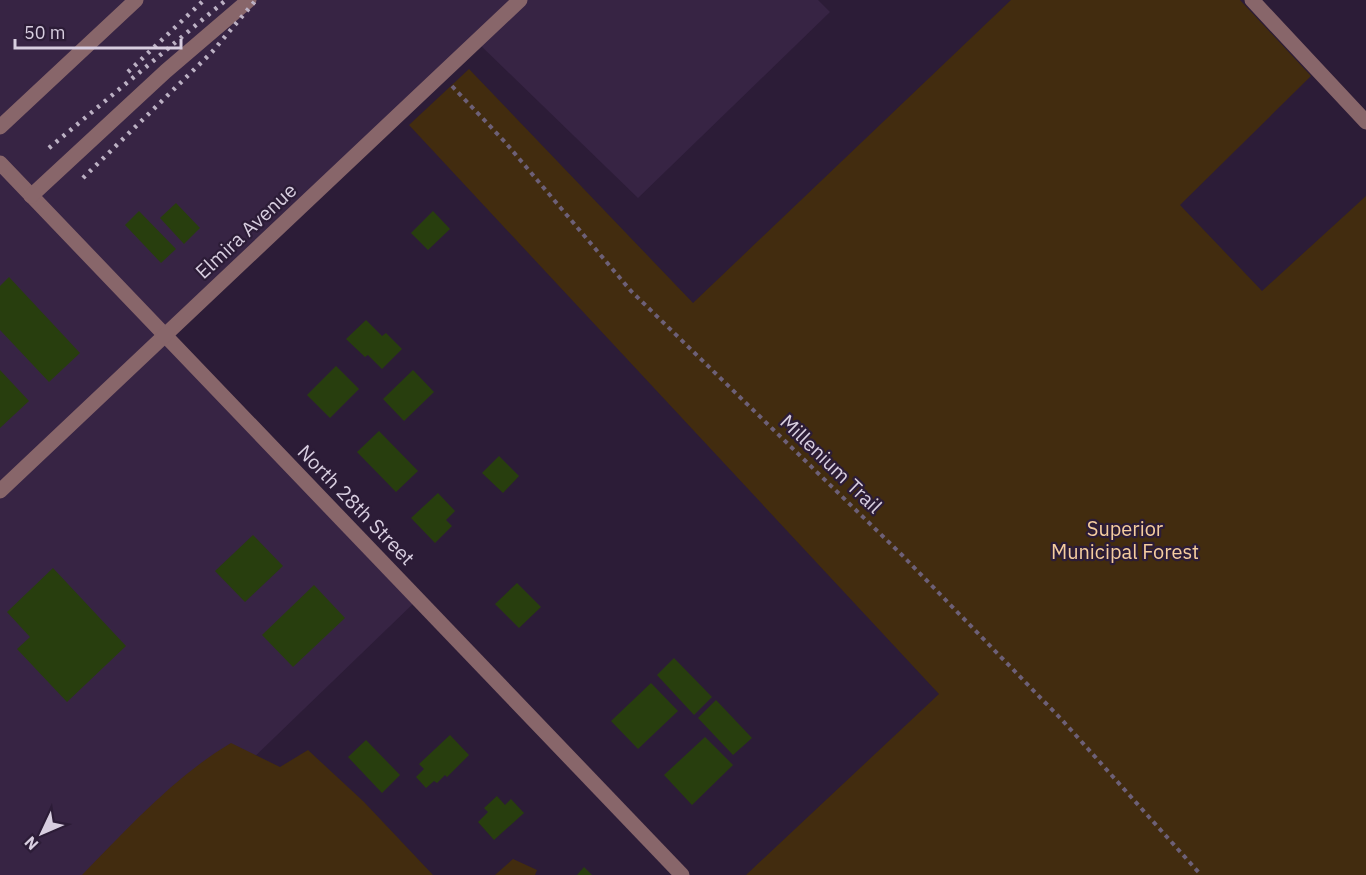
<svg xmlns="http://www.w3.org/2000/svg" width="1366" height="875" viewBox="0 0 1366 875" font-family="'IBM Plex Sans',sans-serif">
  <rect width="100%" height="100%" fill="#2c1c37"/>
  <path fill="#372444" d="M0,0H818L830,12L638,198L477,42L164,336L418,599L132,875H0Z"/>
  <g fill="#422c0f">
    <path d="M1011,0H1240L1311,76L1180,205L1262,291L1366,196V875H746L939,694L409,125L469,69L693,303Z"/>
    <path d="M231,743L280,767L308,750L364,802L433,875H82C128,828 175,776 231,743Z"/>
    <path d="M513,859L537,870L535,875H495Z"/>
  </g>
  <g fill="#283e0e">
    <path d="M176,203L200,228L184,244L160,218Z"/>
    <path d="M139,211L176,249L161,263L125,225Z"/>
    <path d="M433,211L450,229L428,250L411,233Z"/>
    <path d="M9,277L80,353L49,382L0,330V286Z"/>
    <path d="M366,320L382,336L386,333L402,349L382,369L368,355L365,357L346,339Z"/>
    <path d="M336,366L359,389L330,418L307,395Z"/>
    <path d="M0,370L29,401L0,428Z"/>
    <path d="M413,370L434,392L404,421L383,399Z"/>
    <path d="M379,431L418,471L396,492L357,452Z"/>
    <path d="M499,456L519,476L503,493L482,473Z"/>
    <path d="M438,493L455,511L446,520L452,526L435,543L411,518Z"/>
    <path d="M253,535L283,566L245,602L215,571Z"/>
    <path d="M53,568L126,646L67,702L17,649L30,637L7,612Z"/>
    <path d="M517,583L541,607L519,628L495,604Z"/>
    <path d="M314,585L345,618L293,667L262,635Z"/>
    <path d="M674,658L712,697L694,715L657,675Z"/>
    <path d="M651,683L678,711L638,749L611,721Z"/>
    <path d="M716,700L752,738L733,755L698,718Z"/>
    <path d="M450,735L469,755L447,777L445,775L437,783L434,781L426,788L416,777L424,769L419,764Z"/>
    <path d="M705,737L733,765L692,805L664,775Z"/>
    <path d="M366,740L400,775L382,793L348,757Z"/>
    <path d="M497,796L505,805L511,799L524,813L494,840L478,822L488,812L484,808Z"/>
    <path d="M584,867L592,875H577Z"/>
  </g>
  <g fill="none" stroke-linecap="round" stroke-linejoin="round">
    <path stroke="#6d6077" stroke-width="4" stroke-dasharray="4.5 4.5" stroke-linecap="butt" d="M452,86L505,142L631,291L902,555L1063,721L1201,875"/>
    <g stroke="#88666a" stroke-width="15">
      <path d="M1252,0L1366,122"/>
      <path d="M0,127L136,0"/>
      <path d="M0,163L682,875"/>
      <path d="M31,196L166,71L249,0"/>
      <path d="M0,491L520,0"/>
    </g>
    <g stroke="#bcb1c4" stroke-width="4.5" stroke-dasharray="3 6" stroke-linecap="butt">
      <path d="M128,72L204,0"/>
      <path d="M49,148L226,0"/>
      <path d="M83,178L212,52L256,0"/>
    </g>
  </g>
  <g text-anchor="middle" stroke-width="4.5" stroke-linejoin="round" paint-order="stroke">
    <g font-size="20" fill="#d8cee0" stroke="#2c1c37">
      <text transform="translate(246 231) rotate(-43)" y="7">Elmira Avenue</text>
      <text transform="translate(831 464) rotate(44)" y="7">Millenium Trail</text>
      <text transform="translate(356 505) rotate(46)" y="7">North 28th Street</text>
    </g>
    <g font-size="20" fill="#f5cd9f" stroke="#2c1c37">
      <text x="1125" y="536">Superior<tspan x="1125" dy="23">Municipal Forest</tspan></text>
    </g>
  </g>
  <g transform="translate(42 833) rotate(226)" stroke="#2c1c37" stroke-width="4.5" paint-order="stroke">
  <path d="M0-4.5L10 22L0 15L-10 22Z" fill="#d8cee0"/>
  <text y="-9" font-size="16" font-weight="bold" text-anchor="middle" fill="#d8cee0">N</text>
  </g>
  <path d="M15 39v9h166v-9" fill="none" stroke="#d8cee0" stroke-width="3"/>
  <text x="24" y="39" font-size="18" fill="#d8cee0" stroke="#2c1c37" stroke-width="4.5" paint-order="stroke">50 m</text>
</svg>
